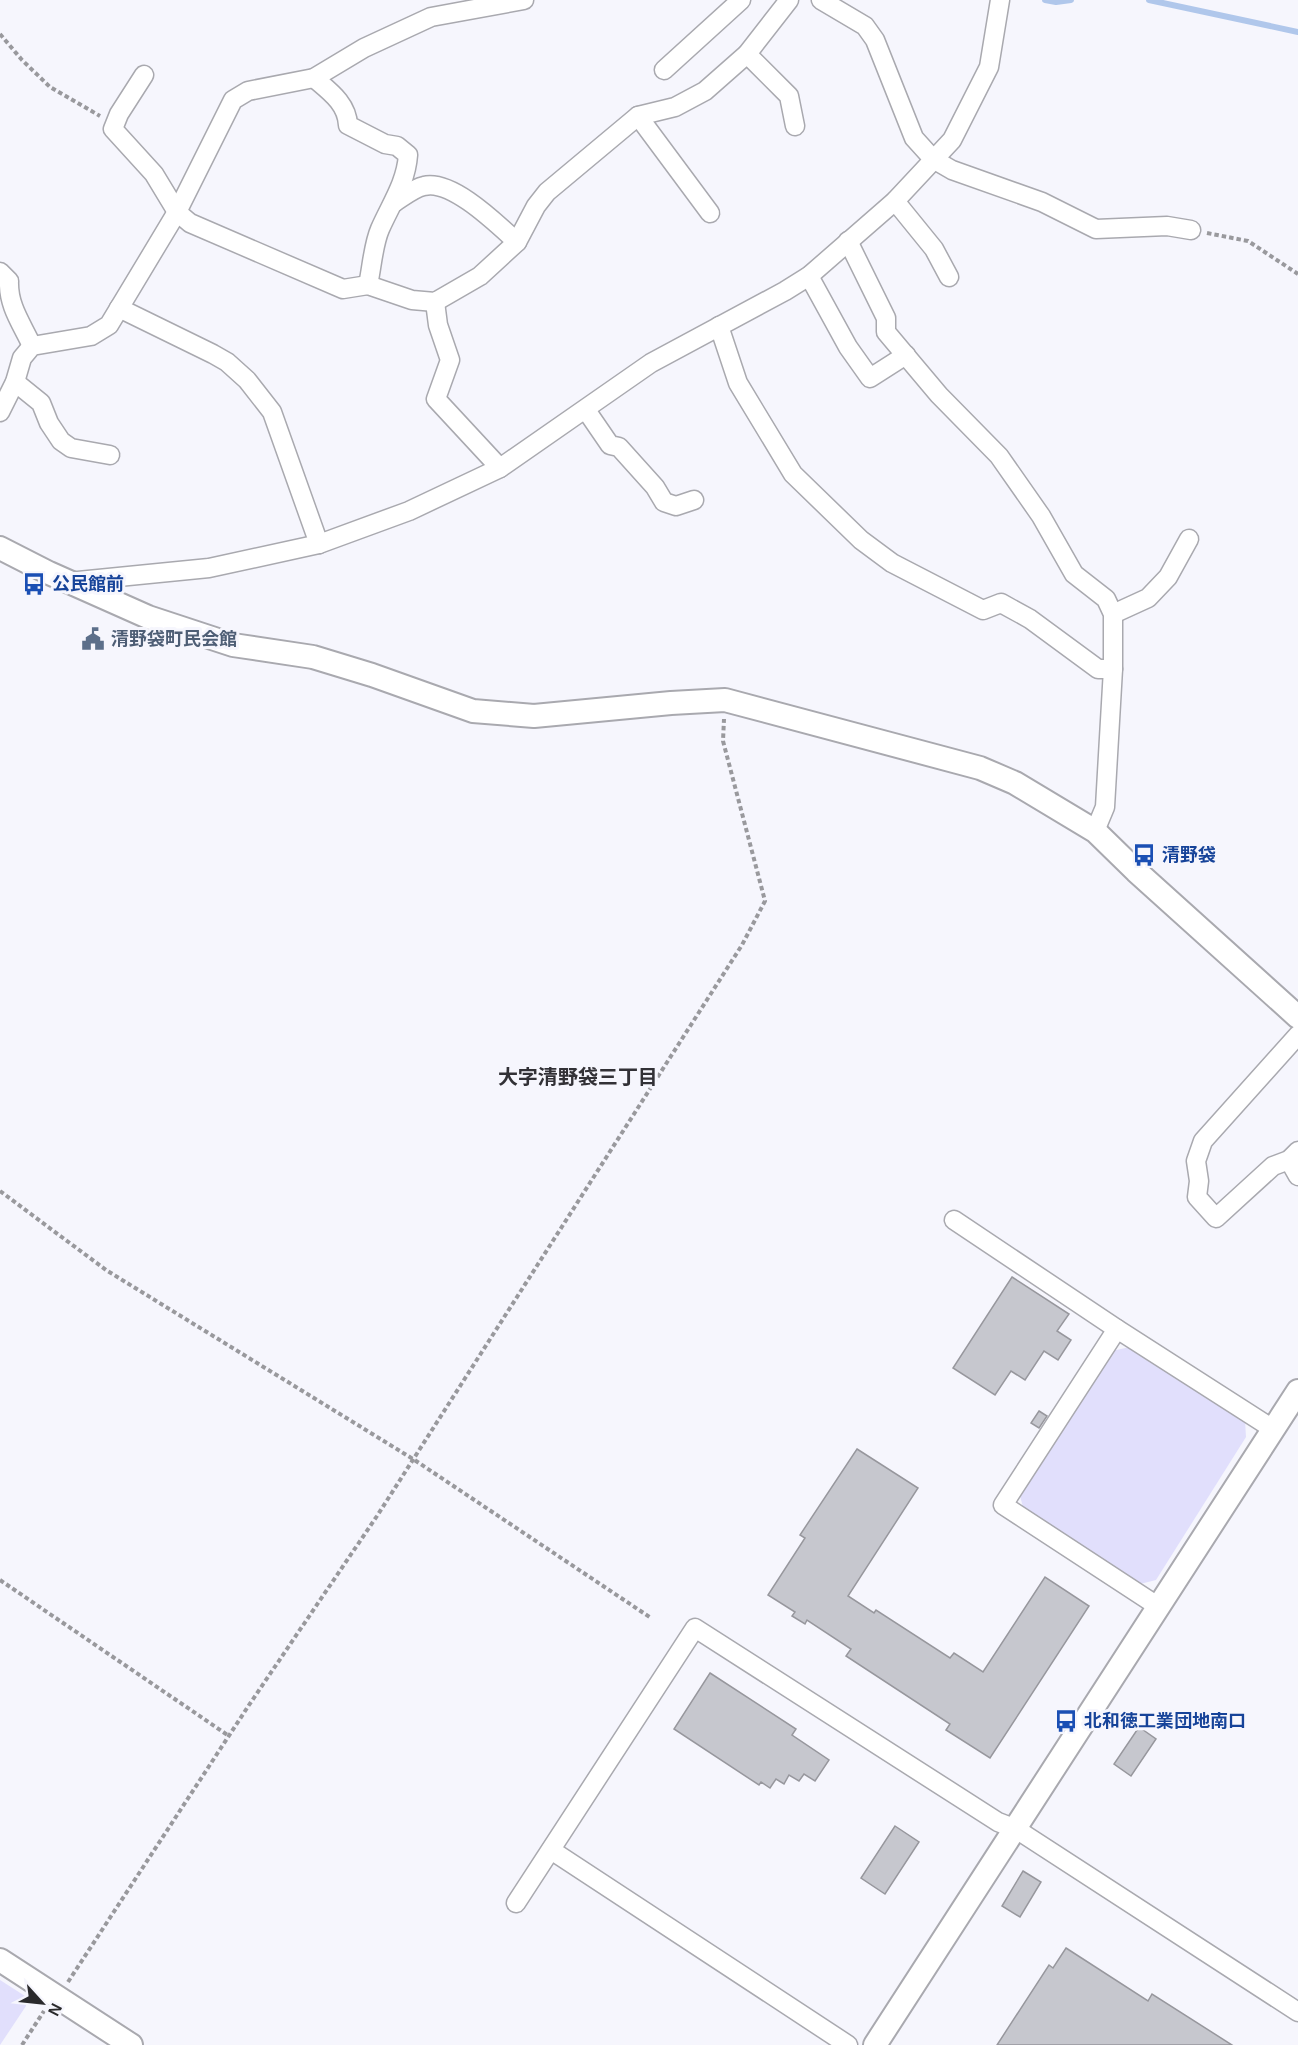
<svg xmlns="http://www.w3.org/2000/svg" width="1298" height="2045" viewBox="0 0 1298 2045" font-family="Helvetica,'Noto Sans JP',sans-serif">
  <rect width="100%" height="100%" fill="#f6f6fd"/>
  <g fill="#e1dffc">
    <path d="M1130,1347L1245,1420L1246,1437L1156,1580L1140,1584L1023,1507L1020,1496L1112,1351Z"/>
    <path d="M0,1980L25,1996L26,2006L0,2045Z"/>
  </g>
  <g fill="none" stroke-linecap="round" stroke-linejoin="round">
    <g stroke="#b0c7eb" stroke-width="6">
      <path d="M1045,0L1056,2L1071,0"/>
      <path d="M1149,0L1298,32"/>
    </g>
  </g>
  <g fill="#c6c7ce" stroke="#97979d" stroke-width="1.5">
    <path d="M1012,1277L1069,1314L1057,1331L1071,1340L1058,1360L1044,1351L1025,1380L1011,1371L995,1395L953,1368Z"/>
    <path d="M1039,1411L1047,1416L1039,1428L1031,1423Z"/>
    <path d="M857,1449L918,1488L848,1596L874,1613L876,1610L950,1658L954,1653L983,1672L1045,1577L1089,1606L990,1758L946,1730L950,1724L846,1656L851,1649L807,1620L805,1624L792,1616L795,1612L768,1595L805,1538L800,1535Z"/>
    <path d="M710,1673L796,1729L792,1735L829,1760L815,1781L804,1774L799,1781L789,1775L784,1784L776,1779L770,1788L761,1782L759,1785L674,1729Z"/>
    <path d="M1139,1727L1156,1739L1131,1776L1114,1764Z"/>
    <path d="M895,1826L919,1842L885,1894L861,1878Z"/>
    <path d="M1023,1871L1041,1882L1020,1917L1002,1906Z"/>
    <path d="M1066,1948L1148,2001L1152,1994L1232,2045H997L1049,1965L1053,1968Z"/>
  </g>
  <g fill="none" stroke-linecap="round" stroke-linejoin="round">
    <g stroke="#a9a9af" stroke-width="21">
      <g id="minor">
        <path d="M821,0L865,26L875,40L914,138L933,159L952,170L1042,202L1096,229L1167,226L1191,230"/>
        <path d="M747,54L789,96L795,126"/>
        <path d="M664,70L741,0"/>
        <path d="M144,75L119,114L113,129L154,174L177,212L190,223L343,289L368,285L412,300L435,302L480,276L517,242L536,206L547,192L638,116L675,107L705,91L747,54L789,0"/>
        <path d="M314,78C329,91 347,103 348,125L385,144L397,146L408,155C406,183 391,204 380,229C373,245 372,267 368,285"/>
        <path d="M638,116L710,213"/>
        <path d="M895,201L934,249L949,277"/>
        <path d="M395,202C403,197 414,188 424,186C452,179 498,225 517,242"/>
        <path d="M848,241L886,318V332L939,395L999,456L1041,516L1074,574L1106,599L1113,614V669"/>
        <path d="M0,272L9,281C8,306 22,324 32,346"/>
        <path d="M809,276L848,347L870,378L906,355"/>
        <path d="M435,302L438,325L450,360L436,399L500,468"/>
        <path d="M119,308L213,354L227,362L247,380L272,412L319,544"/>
        <path d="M719,326L738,383L793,474L861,540L892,563L983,610L1001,603L1030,619L1098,669H1113L1105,807L1095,831"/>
        <path d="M15,382L41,403L49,423L61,441L71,448L110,455"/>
        <path d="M586,410L610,445L619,447L655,487L664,502L676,506L694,500"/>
        <path d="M0,412L15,382L22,358L32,346L91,336L109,325L177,212L233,100L248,91L314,78L364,48L431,17L524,0"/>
        <path d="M68,582L209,568L319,544L409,511L500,468L651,363L785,291L809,276L895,201L952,140L989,67L1000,0"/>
        <path d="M1113,614L1148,598L1168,577L1189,539"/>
        <path d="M1298,1035L1203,1141L1196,1161L1199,1181L1197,1197L1216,1218L1273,1166L1289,1160L1298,1151"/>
        <path d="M1289,1160L1298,1176"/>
        <path d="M954,1220L1117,1329L1273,1429"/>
        <path d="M1117,1329L1003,1505L1159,1607"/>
        <path d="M551,1850L848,2045"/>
        <path d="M516,1903L695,1628L998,1822L1016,1829L1298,2012"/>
      </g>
    </g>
    <g stroke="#a9a9af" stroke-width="26">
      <g id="tertiary">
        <path d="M0,548L49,573L148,617L233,645L313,657L372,675L473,711L534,716L671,703L725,700L980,768L1015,783L1095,831L1136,871L1298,1017"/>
        <path d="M0,1960L131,2045"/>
        <path d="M875,2045L1298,1391"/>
      </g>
    </g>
    <g stroke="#99999d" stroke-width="4" stroke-dasharray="4.5 3" stroke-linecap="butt">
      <path d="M0,34L22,60L50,87L100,116"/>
      <path d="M1207,233L1248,241L1298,274"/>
      <path d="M0,1191L106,1270L413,1459L651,1618"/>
      <path d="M0,1580L229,1736"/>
      <path d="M68,1982L249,1705L377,1516L742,945L765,901L723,741L724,719"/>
      <path d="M22,2045L44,2011"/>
    </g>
    <use href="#minor" stroke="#fff" stroke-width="18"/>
    <use href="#tertiary" stroke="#fff" stroke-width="22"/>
  </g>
  <defs>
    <g id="bus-bare" transform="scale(1.8)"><path d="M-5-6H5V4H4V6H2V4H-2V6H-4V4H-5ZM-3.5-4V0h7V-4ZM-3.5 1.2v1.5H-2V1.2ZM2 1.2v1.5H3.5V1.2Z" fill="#1a4fb4" stroke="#f6f6fd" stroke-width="2.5" paint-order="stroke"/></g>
    <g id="civic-bare" transform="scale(1.8)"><path d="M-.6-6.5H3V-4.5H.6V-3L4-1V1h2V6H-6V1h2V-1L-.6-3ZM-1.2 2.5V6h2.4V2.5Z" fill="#5c6f8a" stroke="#f6f6fd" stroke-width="2.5" paint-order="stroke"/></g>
  </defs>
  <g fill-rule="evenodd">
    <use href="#bus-bare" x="34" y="584"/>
    <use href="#civic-bare" x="93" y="639"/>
    <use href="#bus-bare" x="1144" y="855"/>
    <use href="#bus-bare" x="1066" y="1721"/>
  </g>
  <g text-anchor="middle" stroke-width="6" stroke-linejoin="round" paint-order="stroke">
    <g font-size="18" font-weight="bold" fill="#164399" stroke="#f6f6fd" text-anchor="start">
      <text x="52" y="590">公民館前</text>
      <text x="1162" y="861">清野袋</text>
      <text x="1084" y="1727">北和徳工業団地南口</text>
    </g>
    <g font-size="18" font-weight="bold" fill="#4e5e75" stroke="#f6f6fd" text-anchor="start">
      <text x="111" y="645">清野袋町民会館</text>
    </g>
    <g font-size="20" font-weight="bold" fill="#323136" stroke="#f6f6fd">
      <text x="578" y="1084">大字清野袋三丁目</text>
    </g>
  </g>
  <g transform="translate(42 2003) rotate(117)" stroke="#f6f6fd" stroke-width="4.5" paint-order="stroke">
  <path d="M0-4.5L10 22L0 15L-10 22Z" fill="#2a2a2c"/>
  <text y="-9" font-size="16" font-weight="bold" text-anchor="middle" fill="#2a2a2c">N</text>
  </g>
</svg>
